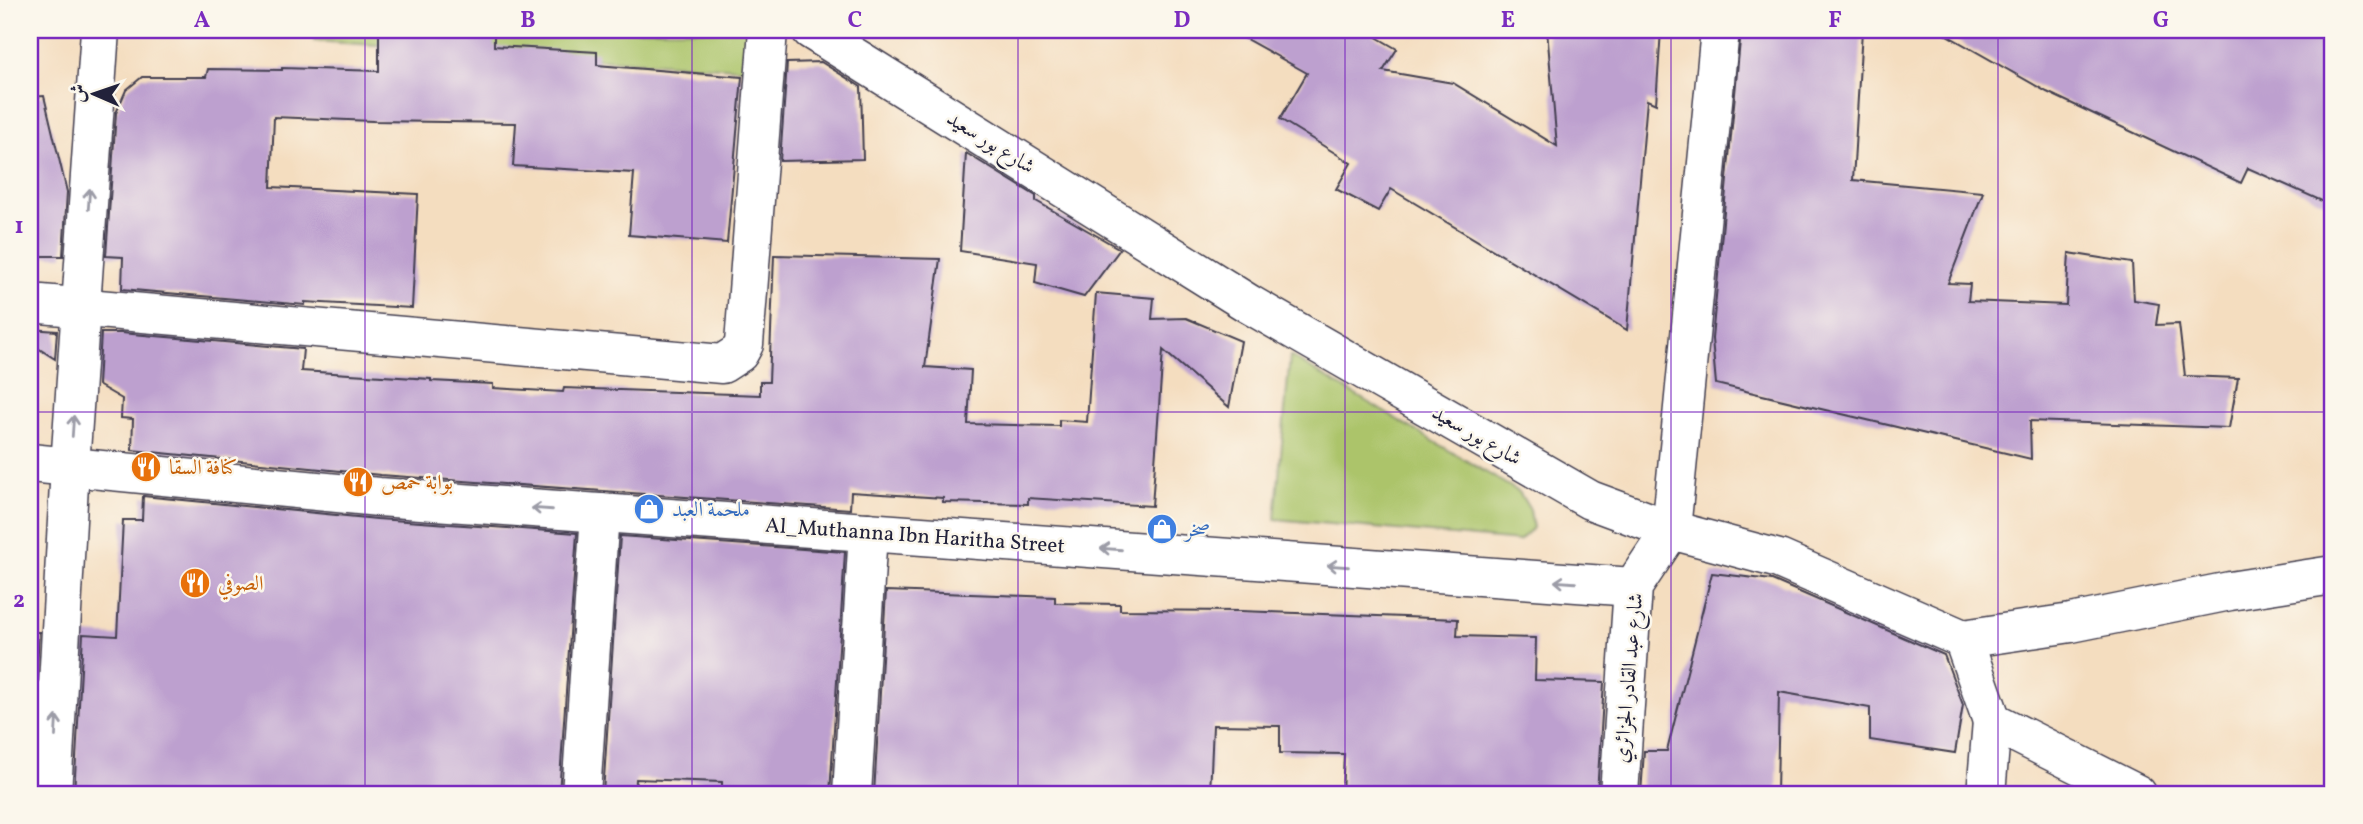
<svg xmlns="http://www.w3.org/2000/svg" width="2363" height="824" viewBox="0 0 2363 824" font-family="Vollkorn,Amiri,serif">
  <rect width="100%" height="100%" fill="#fbf7ec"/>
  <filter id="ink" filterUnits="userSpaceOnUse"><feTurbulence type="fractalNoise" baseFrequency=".0143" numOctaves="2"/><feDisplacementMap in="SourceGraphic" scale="14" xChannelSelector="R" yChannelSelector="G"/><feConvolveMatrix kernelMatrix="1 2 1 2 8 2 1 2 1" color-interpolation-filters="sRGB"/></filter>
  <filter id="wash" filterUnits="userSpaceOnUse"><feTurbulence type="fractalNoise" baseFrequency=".00686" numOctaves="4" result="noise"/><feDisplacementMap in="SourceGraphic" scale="28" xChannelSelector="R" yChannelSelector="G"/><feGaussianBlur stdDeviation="1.57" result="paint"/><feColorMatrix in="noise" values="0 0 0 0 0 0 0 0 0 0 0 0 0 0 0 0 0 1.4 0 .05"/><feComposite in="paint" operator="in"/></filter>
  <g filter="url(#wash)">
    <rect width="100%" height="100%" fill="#f4ddbf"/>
    <g fill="#acc46a" stroke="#677352" stroke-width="2">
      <path d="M320,30H751L750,69L314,41Z"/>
      <path d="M1290,356L1519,492L1530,510L1533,528L1519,541L1275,519Z"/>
    </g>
    <g id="blocks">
      <g fill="#bda0cf">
        <path d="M1230,30H1364L1397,49L1383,71L1453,83L1557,146L1547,30H1661L1656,104L1647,100L1627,330L1391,189L1378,211L1336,189L1351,163L1280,119L1307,73Z"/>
        <path d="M1741,30H1862L1853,180L1983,192L1948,283L1970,284L1968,301L2066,305L2069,253L2132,263L2134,300L2159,304L2156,325L2179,324L2185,376L2238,378L2229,428L2030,421L2031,459L1716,384L1712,339Z"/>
        <path d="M1938,30H2333V206L2248,168L2241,183L2047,92Z"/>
        <path d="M379,32H494V46L597,52V65L742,77L727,243L629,235L634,173L513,166L516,123L373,121L274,117L271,187L418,194L412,308L305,302V305L122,289L123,257L106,256L116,113L126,90L142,77H206L208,69L282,70V68L379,71Z"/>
        <path d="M821,62L861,87L863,159L780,161L787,63Z"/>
        <path d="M44,96L67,192L63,256H30V97Z"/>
        <path d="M966,153L1036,196V201L1120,249L1084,297L1035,283L1037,263L960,251Z"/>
        <path d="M774,255L940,259L925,367L971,370L968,424L1059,426V420L1087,422L1096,293L1154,298L1152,319L1186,318L1241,341L1229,407L1163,350L1152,506L1028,498V504L943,502V498L851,492L850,509L381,475L132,450L133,419L121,418L122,399L98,385L101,333H121L303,349L301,371L431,379V381L493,384V388L563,392L564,388L760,395V382H769Z"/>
        <path d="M30,329L57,331L55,359L30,343Z"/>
        <path d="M143,496L377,519L577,533L559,794H74L83,634L117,636L123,520H142Z"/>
        <path d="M620,536L845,552L830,794H722V782L636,779L635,794H603Z"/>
        <path d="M1712,573L1772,580L1944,655L1963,705L1955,753L1870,740V708L1779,692L1777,794H1641L1644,751H1667Z"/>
        <path d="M886,591L1055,597V603L1120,604V610L1240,611L1458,619L1457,636L1536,638L1535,680L1604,682L1597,794H1342L1344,754L1280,753V726L1213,725L1210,794H874Z"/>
        <path d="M30,632H39L30,794Z"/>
      </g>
    </g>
  </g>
  <g filter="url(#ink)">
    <use href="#blocks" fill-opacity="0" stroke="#423e4f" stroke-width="2"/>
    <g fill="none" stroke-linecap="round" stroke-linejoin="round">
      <g stroke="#423e4f" stroke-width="41">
        <g id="minor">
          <path d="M30,303L722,364L739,353L744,344L768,30"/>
          <path d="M30,463L379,497L1633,587"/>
          <path d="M1963,639L2071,623L2230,591L2333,575"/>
          <path d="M52,794L70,466L100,30"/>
          <path d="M581,794L600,513"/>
          <path d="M852,794L868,532"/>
          <path d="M1619,794L1633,587L1671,530L1720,30"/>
          <path d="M1986,794L1992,721"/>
        </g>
      </g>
      <g stroke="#423e4f" stroke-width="41">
        <path id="secondary" d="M811,30L1249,304L1590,500L1671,530L1779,559L1963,639L1992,721L2137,794"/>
      </g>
      <use href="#minor" stroke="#fff" stroke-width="38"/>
      <use href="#secondary" stroke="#fff" stroke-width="38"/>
    </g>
    <defs><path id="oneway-shaft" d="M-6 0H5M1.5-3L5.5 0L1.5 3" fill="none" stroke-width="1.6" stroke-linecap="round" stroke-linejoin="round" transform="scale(1.75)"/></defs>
    <g stroke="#9c9ca7">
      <use href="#oneway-shaft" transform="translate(89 199) rotate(-86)"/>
      <use href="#oneway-shaft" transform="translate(73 426) rotate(-86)"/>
      <use href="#oneway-shaft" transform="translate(542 509) rotate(-176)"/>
      <use href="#oneway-shaft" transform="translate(1111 549) rotate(-176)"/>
      <use href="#oneway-shaft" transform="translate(1338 566) rotate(-176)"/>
      <use href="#oneway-shaft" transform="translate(1565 582) rotate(-176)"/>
      <use href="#oneway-shaft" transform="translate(56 726) rotate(-87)"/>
    </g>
  </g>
  <path fill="none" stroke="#7b2cbf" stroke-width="2" stroke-opacity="0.55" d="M365,30V794M692,30V794M1018,30V794M1345,30V794M1671,30V794M1998,30V794M30,412H2333"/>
  <defs>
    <g id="restaurant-disc" transform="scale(1.575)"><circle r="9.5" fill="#e8710a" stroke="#fbf7ec"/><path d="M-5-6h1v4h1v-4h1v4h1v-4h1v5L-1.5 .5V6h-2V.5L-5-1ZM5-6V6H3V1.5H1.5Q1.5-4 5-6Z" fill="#fff"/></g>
    <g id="shop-disc" transform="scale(1.575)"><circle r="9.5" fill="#3f7fe0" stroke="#fbf7ec"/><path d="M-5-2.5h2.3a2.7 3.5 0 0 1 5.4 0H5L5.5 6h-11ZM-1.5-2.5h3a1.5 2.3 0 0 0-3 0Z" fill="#fff"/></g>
  </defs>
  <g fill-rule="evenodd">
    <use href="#restaurant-disc" x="146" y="467"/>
    <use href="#restaurant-disc" x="358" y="482"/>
    <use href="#shop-disc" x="649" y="509"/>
    <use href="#shop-disc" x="1162" y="529"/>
    <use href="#restaurant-disc" x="195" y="583"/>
  </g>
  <g text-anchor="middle" stroke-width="5" stroke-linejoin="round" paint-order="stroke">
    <g font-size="21" fill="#22223b" stroke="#fbf7ec">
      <text transform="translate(991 142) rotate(32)" y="7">شارع بور سعيد</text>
      <text transform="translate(1477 435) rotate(30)" y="7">شارع بور سعيد</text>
      <text transform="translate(915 535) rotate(4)" y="7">Al_Muthanna Ibn Haritha Street</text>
      <text transform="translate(1628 678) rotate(-85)" y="7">شارع عبد القادر الجزائري</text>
    </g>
    <g font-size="21" fill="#c56008" stroke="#fbf7ec" text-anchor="start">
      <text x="169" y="474">كنافة السقا</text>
      <text x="381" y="489">بوابة حمص</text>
      <text x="218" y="590">الصوفي</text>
    </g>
    <g font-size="21" fill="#366cbe" stroke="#fbf7ec" text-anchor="start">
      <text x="672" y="516">ملحمة العبد</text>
      <text x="1185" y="536">صخر</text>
    </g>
  </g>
  <rect width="2363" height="824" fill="none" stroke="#fbf7ec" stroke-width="77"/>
  <g transform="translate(94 94) rotate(272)" stroke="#fbf7ec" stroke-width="5" paint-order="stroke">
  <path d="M0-5L12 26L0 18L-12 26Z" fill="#22223b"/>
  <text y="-10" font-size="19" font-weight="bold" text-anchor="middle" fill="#22223b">ش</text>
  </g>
  <rect x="38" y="38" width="2286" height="748" fill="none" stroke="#7b2cbf" stroke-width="2.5"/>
  <g font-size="23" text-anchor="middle" font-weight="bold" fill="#7b2cbf">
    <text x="202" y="27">A</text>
    <text x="528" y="27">B</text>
    <text x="855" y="27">C</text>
    <text x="1182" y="27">D</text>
    <text x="1508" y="27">E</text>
    <text x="1835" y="27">F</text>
    <text x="2161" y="27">G</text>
    <text x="19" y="233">1</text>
    <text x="19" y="607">2</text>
  </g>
</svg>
